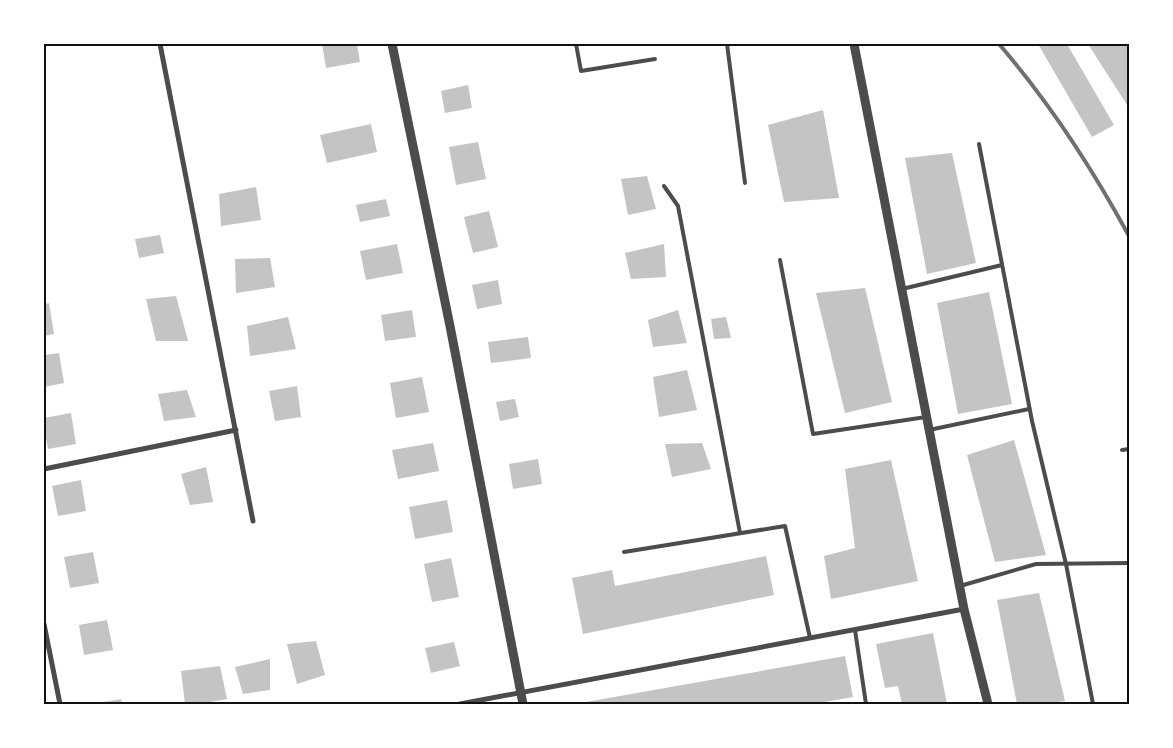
<svg xmlns="http://www.w3.org/2000/svg" width="1173" height="748" viewBox="0 0 1173 748" font-family="'DM Sans',sans-serif">
  <rect width="100%" height="100%" fill="#fff"/>
  <g fill="#c4c4c4">
    <path d="M322,44H357L360,62L326,68Z"/>
    <path d="M1038,44H1067L1114,125L1092,137Z"/>
    <path d="M1088,44H1129V108Z"/>
    <path d="M468,85L472,108L445,113L441,91Z"/>
    <path d="M823,110L839,198L784,202L768,125Z"/>
    <path d="M371,124L377,152L327,163L320,135Z"/>
    <path d="M478,142L486,179L456,185L449,147Z"/>
    <path d="M952,153L976,263L927,274L905,158Z"/>
    <path d="M647,176L656,209L628,215L621,179Z"/>
    <path d="M256,187L261,220L221,226L219,194Z"/>
    <path d="M386,199L390,216L360,222L356,205Z"/>
    <path d="M489,211L498,247L473,253L464,217Z"/>
    <path d="M160,235L164,253L139,258L135,239Z"/>
    <path d="M397,244L403,273L366,280L360,251Z"/>
    <path d="M664,244L666,277L631,279L625,253Z"/>
    <path d="M270,258L275,287L236,293L235,259Z"/>
    <path d="M498,280L502,304L477,309L472,285Z"/>
    <path d="M865,288L892,402L845,413L816,293Z"/>
    <path d="M989,292L1012,404L958,414L937,303Z"/>
    <path d="M176,296L188,341H156L146,299Z"/>
    <path d="M49,303L54,334L44,336V304Z"/>
    <path d="M412,310L416,337L385,341L381,315Z"/>
    <path d="M678,310L687,343L653,347L648,320Z"/>
    <path d="M288,317L296,349L250,356L247,326Z"/>
    <path d="M726,317L731,338L714,339L711,319Z"/>
    <path d="M528,337L531,358L491,363L488,342Z"/>
    <path d="M59,353L64,383L44,387V355Z"/>
    <path d="M687,370L697,410L659,417L653,377Z"/>
    <path d="M422,377L429,412L396,418L390,383Z"/>
    <path d="M297,386L301,417L275,421L269,391Z"/>
    <path d="M187,390L196,417L164,421L158,394Z"/>
    <path d="M515,399L519,417L500,421L496,402Z"/>
    <path d="M71,413L76,444L48,449L44,428V418Z"/>
    <path d="M1014,440L1046,555L995,562L967,455Z"/>
    <path d="M433,443L439,471L398,479L392,450Z"/>
    <path d="M702,443L711,469L672,477L665,444Z"/>
    <path d="M538,459L542,484L513,489L509,464Z"/>
    <path d="M891,460L918,581L831,599L824,556L855,548L845,469Z"/>
    <path d="M206,467L213,502L190,505L181,474Z"/>
    <path d="M81,480L86,511L58,516L52,486Z"/>
    <path d="M447,500L453,532L415,539L409,507Z"/>
    <path d="M93,552L99,583L70,588L64,557Z"/>
    <path d="M766,556L774,595L583,634L572,578L612,570L615,586Z"/>
    <path d="M451,558L459,597L432,602L424,564Z"/>
    <path d="M1039,593L1065,701L1043,704H1017L997,600Z"/>
    <path d="M107,620L113,650L84,655L79,625Z"/>
    <path d="M933,633L947,704H902L898,686L885,688L876,644Z"/>
    <path d="M316,641L325,675L297,684L287,644Z"/>
    <path d="M454,642L460,666L431,673L425,648Z"/>
    <path d="M845,656L853,697L813,704H586V702Z"/>
    <path d="M270,659V690L243,694L235,667Z"/>
    <path d="M220,666L227,699L199,704H185L181,671Z"/>
    <path d="M121,699L122,704H97V703Z"/>
  </g>
  <g fill="none" stroke-linecap="round" stroke-linejoin="round">
    <g stroke="#4c4c4c" stroke-width="4">
      <path d="M576,44L581,71L655,59"/>
      <path d="M727,44L745,183"/>
      <path d="M979,144L1032,421L1066,564L1093,704"/>
      <path d="M664,186L678,206L740,533"/>
      <path d="M780,260L813,434L926,417"/>
      <path d="M902,289L1002,265"/>
      <path d="M929,430L1029,409"/>
      <path d="M1122,450L1129,449"/>
      <path d="M624,552L785,526L810,638"/>
      <path d="M960,586L1036,564L1129,563"/>
      <path d="M855,630L866,704"/>
    </g>
    <g stroke="#4c4c4c" stroke-width="5">
      <path d="M160,44L253,521"/>
      <path d="M44,469L236,430"/>
      <path d="M44,624L60,704"/>
      <path d="M460,704L964,609"/>
    </g>
    <g stroke="#4c4c4c" stroke-width="9">
      <path d="M392,44L450,326L523,704"/>
      <path d="M854,44L964,609L988,704"/>
    </g>
    <path stroke="#707070" stroke-width="4" d="M999,44C1049,102 1092,168 1129,236"/>
  </g>
  <rect width="1173" height="748" fill="none" stroke="#ffffff" stroke-width="90"/>
  <rect x="45" y="45" width="1083" height="658" fill="none" stroke="#111" stroke-width="2"/>
</svg>
